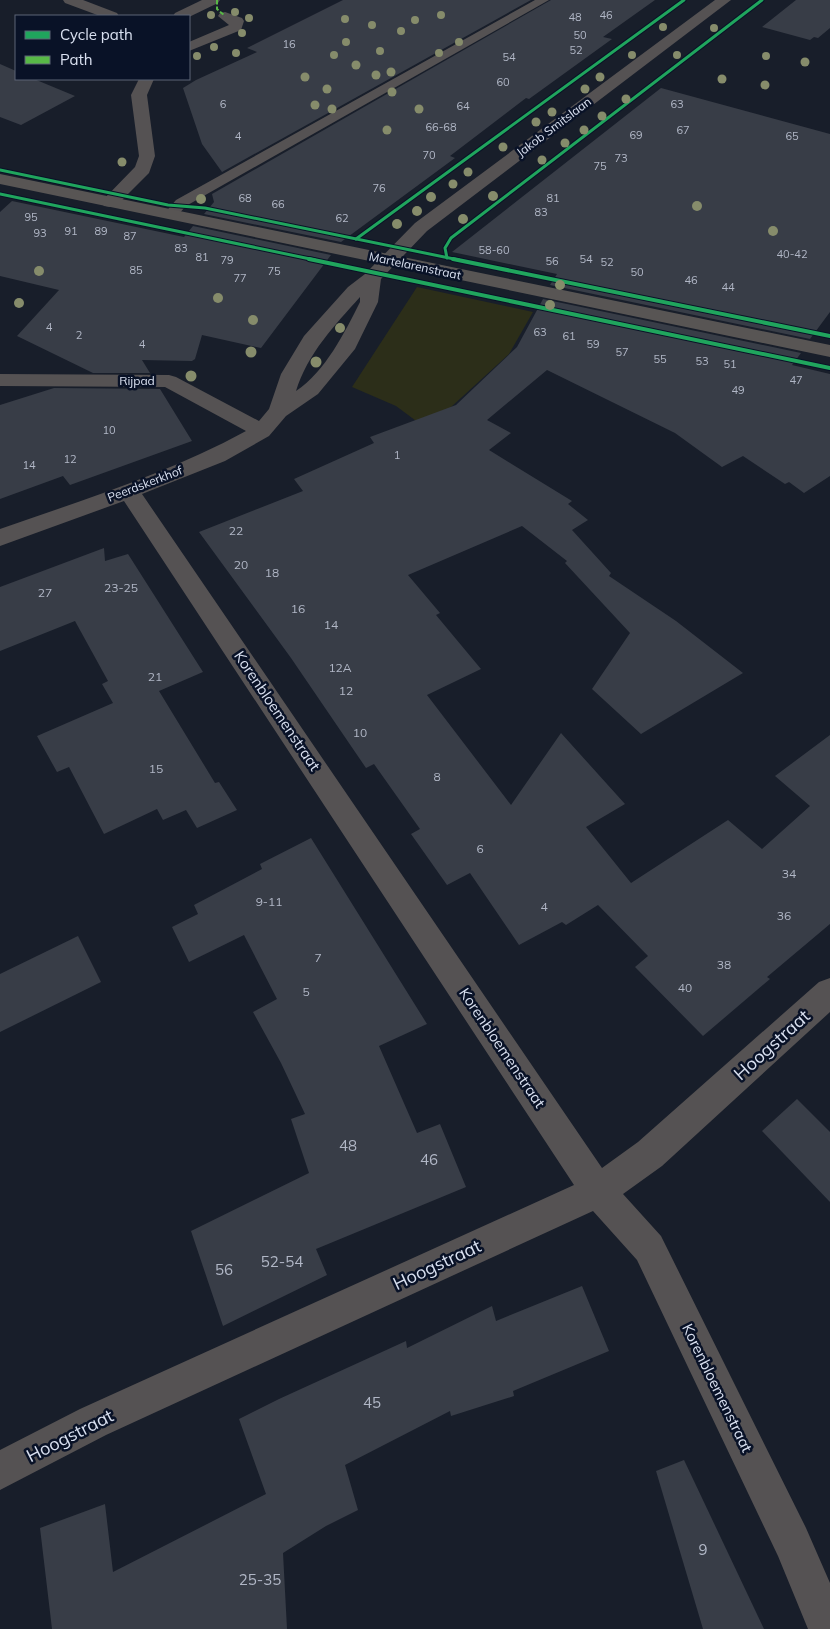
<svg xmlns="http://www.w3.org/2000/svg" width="830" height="1629" viewBox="0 0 830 1629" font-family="Mulish,sans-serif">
  <rect width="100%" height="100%" fill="#181e2a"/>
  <path fill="#2c2e19" d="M417,287L533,312L509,354L427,429L396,406L352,387Z"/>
  <g fill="#383d47">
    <path d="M343,0H531L222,172L202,144L183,88L196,80L257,52L247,48Z"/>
    <path d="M551,0H655L603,37L612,39L529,99L526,98L450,156L455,158L341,242L204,214L214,202L212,194Z"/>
    <path d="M796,0H830V28L818,38L814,37L810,40L762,27Z"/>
    <path d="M0,64L16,71V79H34L75,96L21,125L0,117Z"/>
    <path d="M661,88L830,134V312L810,339L550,285L557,274L452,252Z"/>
    <path d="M12,201L184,237L193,226L331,255L261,348L202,335L195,359L192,361L142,360L150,373H93L17,336L59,290L0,276V212Z"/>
    <path d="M543,299L801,353L792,365L830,374V476L804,493L789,482L785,484L743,456L722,467L675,433L547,370L487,420L511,433L489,450L572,501L568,504L588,520L572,530L611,573L609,576L676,621L743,673L641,734L592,689L630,633L565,563L567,561L522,526L408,575L440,613L436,615L481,669L427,695L511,805L561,733L625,804L586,827L631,883L728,820L762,849L810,806L775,776L830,735V924L767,977L770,979L703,1036L635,967L648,956L598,905L566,925L562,922L519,945L470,873L447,885L411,834L420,829L374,764L366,768L291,658L199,532L303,491L294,479L374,443L370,437L456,405L517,347Z"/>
    <path d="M54,388L160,389L192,441L70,485L63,476L0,499V405Z"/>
    <path d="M104,548L105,561L128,554L203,672L159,691L215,783L219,782L237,810L197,828L186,810L163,820L157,809L104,834L69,767L57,772L37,736L113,703L102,684L108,681L75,621L0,651V587Z"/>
    <path d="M311,838L427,1024L379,1046L417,1133L440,1124L466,1187L316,1249L327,1275L223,1326L191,1231L309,1173L291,1119L305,1114L281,1063L253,1012L277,999L244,935L189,962L172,927L198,914L194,905L262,869L260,864Z"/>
    <path d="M78,936L101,982L0,1032V974Z"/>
    <path d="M797,1099L830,1132V1202L762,1131Z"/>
    <path d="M582,1286L609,1351L513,1391L514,1396L451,1416L450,1411L345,1465L358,1510L326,1526L283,1553L287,1629H52L40,1528L105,1504L113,1572L266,1494L239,1419L279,1399L406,1341L407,1348L492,1306L496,1321Z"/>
    <path d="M684,1460L764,1629H703L656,1471Z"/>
  </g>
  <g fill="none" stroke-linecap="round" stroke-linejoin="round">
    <path fill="#555253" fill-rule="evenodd" d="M535,0H549L186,206L175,218H165L163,215L176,200Z"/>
    <g fill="#555253" fill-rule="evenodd">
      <path d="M63,0H83L117,13L119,16H100L65,3Z"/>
      <path d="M202,0H220L218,3L189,17L173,16L175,13Z"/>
      <path d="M715,0H731L427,231L381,279L378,302L355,349L318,394L286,416L269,436L225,461L142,494L602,1168L638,1142L819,982L830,978V1012L662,1166L623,1194L661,1236L806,1528L830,1583V1629H808L778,1556L637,1260L593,1211L106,1435L0,1490V1450L80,1409L574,1185L124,501L0,546V529C83,500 169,473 246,431L165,387L0,386V374L169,375L176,377L259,421L269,409L281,374L304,336L348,287L365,274L415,223ZM360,297V302C345,332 325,372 296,391C308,353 334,326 360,297Z"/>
      <path d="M225,12L242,18L244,21L241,30L189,51V42L229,25L218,16L220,13Z"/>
      <path d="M139,79H154L147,95L155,156L149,173L116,206L110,207L104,206L101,202L135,167L139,156L131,95Z"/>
    </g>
    <path fill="#585554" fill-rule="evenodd" d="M0,174L830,345V357L0,184Z"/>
    <path stroke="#58b947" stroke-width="2" stroke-dasharray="4.5 2" stroke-linecap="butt" d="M217,0V9L225,16"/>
    <g stroke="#091227" stroke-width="5">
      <g id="cycleway-far1">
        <path d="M0,170L168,205L205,208L459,260"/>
        <path d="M0,194L315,260"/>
        <path d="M356,239L684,0"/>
        <path d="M447,258L445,248L451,238L762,0"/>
      </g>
    </g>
    <g stroke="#091227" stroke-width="6">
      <g id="cycleway">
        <path d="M309,259L830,368"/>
        <path d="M453,259L830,336"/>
      </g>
    </g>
    <use href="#cycleway-far1" stroke="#20a55d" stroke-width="3"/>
    <use href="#cycleway" stroke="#20a55d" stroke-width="4"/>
  </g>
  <g fill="#868c6b">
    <circle cx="235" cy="12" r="4"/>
    <circle cx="211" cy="15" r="4"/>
    <circle cx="441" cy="15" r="4"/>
    <circle cx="249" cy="18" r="4"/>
    <circle cx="345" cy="19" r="4"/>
    <circle cx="415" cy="20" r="4"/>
    <circle cx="372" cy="25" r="4"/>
    <circle cx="663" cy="27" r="4"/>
    <circle cx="714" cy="28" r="4"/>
    <circle cx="401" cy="31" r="4"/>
    <circle cx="242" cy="33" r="4"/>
    <circle cx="346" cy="42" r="4"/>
    <circle cx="459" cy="42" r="4"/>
    <circle cx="214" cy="47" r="4"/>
    <circle cx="380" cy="51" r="4"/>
    <circle cx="236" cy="53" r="4"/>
    <circle cx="439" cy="53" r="4"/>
    <circle cx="334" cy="55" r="4"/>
    <circle cx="632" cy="55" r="4"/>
    <circle cx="677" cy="55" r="4"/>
    <circle cx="197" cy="56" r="4"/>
    <circle cx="766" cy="56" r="4"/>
    <circle cx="805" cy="62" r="4.5"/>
    <circle cx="356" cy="65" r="4.5"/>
    <circle cx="391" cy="72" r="4.5"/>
    <circle cx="376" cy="75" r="4.5"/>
    <circle cx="305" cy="77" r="4.5"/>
    <circle cx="600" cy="77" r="4.5"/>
    <circle cx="722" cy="79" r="4.5"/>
    <circle cx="765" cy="85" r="4.5"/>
    <circle cx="327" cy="89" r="4.5"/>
    <circle cx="585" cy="89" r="4.5"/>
    <circle cx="392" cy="92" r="4.5"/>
    <circle cx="626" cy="99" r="4.5"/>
    <circle cx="315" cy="105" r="4.5"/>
    <circle cx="332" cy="109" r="4.5"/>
    <circle cx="419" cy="109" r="4.5"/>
    <circle cx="552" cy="112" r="4.5"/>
    <circle cx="602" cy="116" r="4.5"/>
    <circle cx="536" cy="122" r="4.5"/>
    <circle cx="387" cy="130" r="4.5"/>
    <circle cx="584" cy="130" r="4.5"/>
    <circle cx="565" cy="143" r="4.5"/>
    <circle cx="503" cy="147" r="4.5"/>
    <circle cx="542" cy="160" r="4.5"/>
    <circle cx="122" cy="162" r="4.5"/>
    <circle cx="468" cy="172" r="4.5"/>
    <circle cx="453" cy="184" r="4.5"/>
    <circle cx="493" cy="196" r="5"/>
    <circle cx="431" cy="197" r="5"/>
    <circle cx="201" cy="199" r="5"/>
    <circle cx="697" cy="206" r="5"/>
    <circle cx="417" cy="211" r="5"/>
    <circle cx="463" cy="219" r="5"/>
    <circle cx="397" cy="224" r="5"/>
    <circle cx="773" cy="231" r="5"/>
    <circle cx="39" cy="271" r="5"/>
    <circle cx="560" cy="285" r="5"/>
    <circle cx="218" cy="298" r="5"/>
    <circle cx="19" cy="303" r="5"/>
    <circle cx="550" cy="305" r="5"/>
    <circle cx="253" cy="320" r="5"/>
    <circle cx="340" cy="328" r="5"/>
    <circle cx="251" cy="352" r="5.5"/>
    <circle cx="316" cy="362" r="5.5"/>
    <circle cx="191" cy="376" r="5.5"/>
  </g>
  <g text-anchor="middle" stroke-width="5" stroke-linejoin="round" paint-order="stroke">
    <g font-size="11" fill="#b1b7c6">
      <text x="606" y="19">46</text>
      <text x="575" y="21">48</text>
      <text x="580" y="39">50</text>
      <text x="289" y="48">16</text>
      <text x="576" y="54">52</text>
      <text x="509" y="61">54</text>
      <text x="503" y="86">60</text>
      <text x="223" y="108">6</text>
      <text x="677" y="108">63</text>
      <text x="463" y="110">64</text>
      <text x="441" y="131">66-68</text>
      <text x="683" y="134">67</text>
      <text x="636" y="139">69</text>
      <text x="238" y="140">4</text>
      <text x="792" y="140">65</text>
      <text x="429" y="159">70</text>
      <text x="621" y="162">73</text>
      <text x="600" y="170">75</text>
      <text x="379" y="192">76</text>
      <text x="245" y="202">68</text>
      <text x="553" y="202">81</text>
      <text x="278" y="208">66</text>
      <text x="541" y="216">83</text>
      <text x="31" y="221">95</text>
      <text x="342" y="222">62</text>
      <text x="71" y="235">91</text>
      <text x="101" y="235">89</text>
      <text x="40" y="237">93</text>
      <text x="130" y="240">87</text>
      <text x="181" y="252">83</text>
      <text x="494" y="254">58-60</text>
      <text x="792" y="258">40-42</text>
      <text x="202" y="261">81</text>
      <text x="586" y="263">54</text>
      <text x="227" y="264">79</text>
      <text x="552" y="265">56</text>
      <text x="607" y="266">52</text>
      <text x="136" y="274">85</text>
      <text x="274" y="275">75</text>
      <text x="637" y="276">50</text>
      <text x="240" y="282">77</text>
      <text x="691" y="284">46</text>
      <text x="728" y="291">44</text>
      <text x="49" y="331">4</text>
      <text x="540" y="336">63</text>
      <text x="79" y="339">2</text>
      <text x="569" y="340">61</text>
      <text x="142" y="348">4</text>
      <text x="593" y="348">59</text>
      <text x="622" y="356">57</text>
      <text x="660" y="363">55</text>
      <text x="702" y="365">53</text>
      <text x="730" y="368">51</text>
      <text x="796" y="384">47</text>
      <text x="738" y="394">49</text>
      <text x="109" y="434">10</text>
      <text x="397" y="459">1</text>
      <text x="70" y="463">12</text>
      <text x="29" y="469">14</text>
    </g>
    <g font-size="12" fill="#d9e0f0" stroke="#091227">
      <text transform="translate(554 127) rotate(-37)" y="4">Jakob Smitslaan</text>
      <text transform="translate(415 266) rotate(12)" y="4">Martelarenstraat</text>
      <text x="137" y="385">Rijpad</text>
      <text transform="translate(145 484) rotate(-21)" y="4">Peerdskerkhof</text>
    </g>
    <g font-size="12" fill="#b1b7c6">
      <text x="236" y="535">22</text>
      <text x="241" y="569">20</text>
      <text x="272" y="577">18</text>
      <text x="121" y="592">23-25</text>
      <text x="45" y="597">27</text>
      <text x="298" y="613">16</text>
      <text x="331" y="629">14</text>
      <text x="340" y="672">12A</text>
      <text x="155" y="681">21</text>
      <text x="346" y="695">12</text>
      <text x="360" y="737">10</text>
      <text x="156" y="773">15</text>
      <text x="437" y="781">8</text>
      <text x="480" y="853">6</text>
      <text x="789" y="878">34</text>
      <text x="269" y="906">9-11</text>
      <text x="544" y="911">4</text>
      <text x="784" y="920">36</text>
      <text x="318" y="962">7</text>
      <text x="724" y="969">38</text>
      <text x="685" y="992">40</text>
      <text x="306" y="996">5</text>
    </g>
    <g font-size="15" fill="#d9e0f0" stroke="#091227">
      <text transform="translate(277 711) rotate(56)" y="5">Korenbloemenstraat</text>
      <text transform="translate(502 1048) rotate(56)" y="5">Korenbloemenstraat</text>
      <text transform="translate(717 1388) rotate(64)" y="5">Korenbloemenstraat</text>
    </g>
    <g font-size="15" fill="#b1b7c6">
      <text x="348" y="1151">48</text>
      <text x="429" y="1165">46</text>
      <text x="282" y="1267">52-54</text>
      <text x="224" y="1275">56</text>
      <text x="372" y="1408">45</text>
      <text x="703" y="1555">9</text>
      <text x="260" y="1585">25-35</text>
    </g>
    <g font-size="18" fill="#d9e0f0" stroke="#091227">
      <text transform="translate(772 1045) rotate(-42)" y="6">Hoogstraat</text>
      <text transform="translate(437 1265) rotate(-25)" y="6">Hoogstraat</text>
      <text transform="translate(70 1436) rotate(-27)" y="6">Hoogstraat</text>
    </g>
  </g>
  <rect x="15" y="15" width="175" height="65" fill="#091227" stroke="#5c6477"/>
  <rect x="25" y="31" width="25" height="8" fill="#20a55d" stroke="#5c6477"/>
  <text x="60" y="40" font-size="15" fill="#d9e0f0">Cycle path</text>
  <rect x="25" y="56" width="25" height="8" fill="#58b947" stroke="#5c6477"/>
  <text x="60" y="65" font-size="15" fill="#d9e0f0">Path</text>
</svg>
